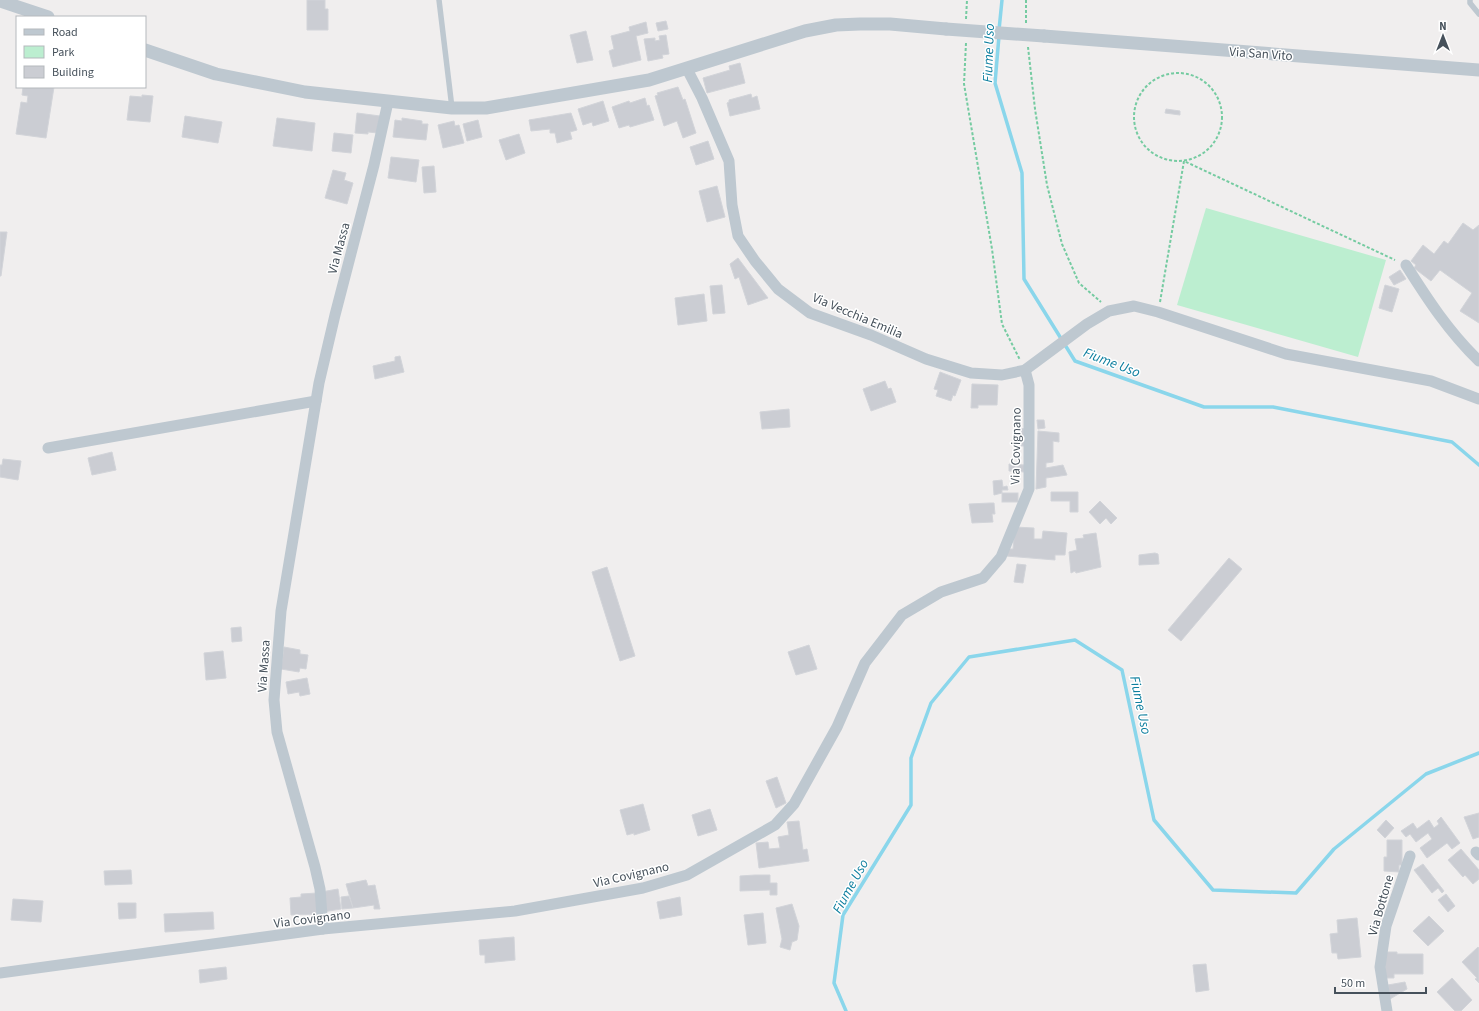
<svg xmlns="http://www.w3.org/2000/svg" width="1479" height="1011" viewBox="0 0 1479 1011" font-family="'Source Sans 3',sans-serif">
  <rect width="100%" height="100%" fill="#f0eeee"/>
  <path fill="#bceed0" d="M1206,208L1386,260L1358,357L1177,305Z"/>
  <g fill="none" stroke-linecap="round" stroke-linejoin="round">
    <g stroke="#8ad6eb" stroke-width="3.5">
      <path d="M999,30L1002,0"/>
      <path d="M999,36L995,83L1022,173L1024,279L1075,361L1204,407H1273L1452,442L1479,465"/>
      <path d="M846,1011L834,983L843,915L911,805V758L931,703L969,657L1075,640L1122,670L1154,820L1213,890L1296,893L1334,849L1426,774L1479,753"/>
    </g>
  </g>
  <g fill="#cbcdd3" stroke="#d2d4d9">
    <path d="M307,0H325V9H328V30H307Z"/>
    <path d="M666,21L668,29L658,31L656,23Z"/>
    <path d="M646,22L648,33L636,36L641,60L613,67L609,51L614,49L611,36L630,31L629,27Z"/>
    <path d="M586,31L593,60L577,63L570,35Z"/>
    <path d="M666,35L669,54L662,55L663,58L648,61L644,39L655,38V41L660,40L659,36Z"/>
    <path d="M740,63L745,83L707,93L703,78L730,70L729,66Z"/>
    <path d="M23,87H54L46,138L16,134L21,102L27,103L28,96L22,95Z"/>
    <path d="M678,87L683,100L685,99L696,133L683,138L677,121L664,126L655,96L658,95L657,93Z"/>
    <path d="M751,94L752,98L757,96L760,109L730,116L727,103L729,102V100Z"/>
    <path d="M142,95L153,96L150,122L127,120L130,96L142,97Z"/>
    <path d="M645,98L647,106L649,105L654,120L630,127L629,125L619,128L612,107L629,101L630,103Z"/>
    <path d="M603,101L609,121L593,126L592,122L583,125L578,109Z"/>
    <path d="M1166,109L1180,111V115L1165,113Z"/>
    <path d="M357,113L380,116L378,133L368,132V134L355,133Z"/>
    <path d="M571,113L577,130L570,132L572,139L557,143L555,133H550V129L531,131L529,120Z"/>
    <path d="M185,116L222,122L218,143L182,137Z"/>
    <path d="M277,118L315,123L312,151L273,146Z"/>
    <path d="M402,118L422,121V124H428L426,140L393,137L395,120L402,121Z"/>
    <path d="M478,120L482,137L467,141L463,124Z"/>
    <path d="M454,121L455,126L459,125L464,143L443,148L438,125Z"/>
    <path d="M334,133L353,135L351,153L332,151Z"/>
    <path d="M519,134L525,153L506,160L499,140Z"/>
    <path d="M708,141L714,159L696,165L690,147Z"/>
    <path d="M391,157L419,160L416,182L388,178Z"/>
    <path d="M434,166L436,192L424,193L422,167Z"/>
    <path d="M333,170L346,173L344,180L353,183L347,204L325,198Z"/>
    <path d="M717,186L725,217L707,222L699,191Z"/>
    <path d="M1463,223L1473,230L1479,225V323L1460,311L1472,293L1440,270L1431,281L1414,268L1416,265L1411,261L1423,245L1434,254L1444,241L1448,244Z"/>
    <path d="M0,232H7L1,276H0Z"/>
    <path d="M738,258L768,298L748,305L739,277L735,279L730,264Z"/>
    <path d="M1400,270L1406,279L1394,285L1389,277Z"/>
    <path d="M722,285L725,313L713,314L710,286Z"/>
    <path d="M1385,285L1399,289L1392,312L1379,308Z"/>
    <path d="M704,294L707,321L678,325L675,298Z"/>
    <path d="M400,356L404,372L375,379L373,366L395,361V357Z"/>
    <path d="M940,372L961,380L955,396L953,395L951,401L936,396L938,390L934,389Z"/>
    <path d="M885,381L888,389L891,388L896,402L871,411L863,389Z"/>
    <path d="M972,384L998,385L997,405H978V408H971Z"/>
    <path d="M789,409L790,427L762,429L760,412Z"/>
    <path d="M1037,420H1044L1045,428L1038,429Z"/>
    <path d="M1018,428L1026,429L1025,446H1021V442H1017Z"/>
    <path d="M1038,431L1059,433V442L1053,441V462L1046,463V468L1063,465L1067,475L1046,478V487L1036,489Z"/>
    <path d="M112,452L116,470L92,475L88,458Z"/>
    <path d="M3,459L21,461L18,480L0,477V465H2Z"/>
    <path d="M1009,464L1025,465L1024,472L1009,471Z"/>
    <path d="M1002,480L1003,487L1007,486L1008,490H1002V493L994,495L993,481Z"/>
    <path d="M1051,492H1078V512H1070V501H1051Z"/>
    <rect x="1002" y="493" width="16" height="9"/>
    <path d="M1100,501L1117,518L1111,524L1106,518L1100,524L1089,512Z"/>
    <path d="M990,503H994L995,514H992L993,522L972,523L969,504Z"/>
    <path d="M1015,527L1034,528V539H1042L1043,531L1067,533L1065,555H1055V560L1006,556L1007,549H1013Z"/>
    <path d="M1096,533L1101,567L1076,573L1075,571L1071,573L1069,552L1077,550L1075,539L1084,538L1083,535Z"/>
    <path d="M1155,553L1158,554L1159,564L1139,565V555Z"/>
    <path d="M1229,558L1242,569L1181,641L1168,630Z"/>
    <path d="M1017,564L1026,565L1023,583L1014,582Z"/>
    <path d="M607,567L635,656L620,661L592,572Z"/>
    <path d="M241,627L242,641L232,642L231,628Z"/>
    <path d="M809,645L817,669L796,675L788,652Z"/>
    <path d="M284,647L300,650V654L308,655L306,669L300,668L299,672L281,669Z"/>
    <path d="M223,651L226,678L206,680L204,653Z"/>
    <path d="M307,678L310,694L300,696L299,692L288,694L286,682Z"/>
    <path d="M777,777L786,803L776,808L766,781Z"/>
    <path d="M643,804L650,830L634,835V833L627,835L620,810Z"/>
    <path d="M710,809L717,830L698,836L692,815Z"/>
    <path d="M1479,813V837L1473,839L1464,817Z"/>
    <path d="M1441,817L1460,843L1452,849L1447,843L1427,858L1420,848L1432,839L1428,833L1416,842L1410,834L1406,837L1401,831L1413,823L1417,829L1429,820L1434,828L1439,824L1437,821Z"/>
    <path d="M1386,820L1394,828L1385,838L1377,830Z"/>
    <path d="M799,821L803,850L807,849L809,861L759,868L756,843L768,842L769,849L780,848L778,837L789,835L787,822Z"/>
    <path d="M1387,840H1402V865H1399V872L1384,871V857H1387Z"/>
    <path d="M1461,849L1479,870V879L1473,884L1465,875L1463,877L1448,860Z"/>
    <path d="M1423,864L1444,891L1442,893L1438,888L1432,893L1414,870Z"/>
    <path d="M131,870L132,884L105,885L104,871Z"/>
    <path d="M755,875H770V883H777V895H770V890L740,891V876Z"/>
    <path d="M366,880L368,886L375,885L380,909H374V905L353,908L346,884Z"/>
    <path d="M338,889L341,909L323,912L321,892Z"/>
    <path d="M317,893L318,914L291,915L290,898L301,897V894Z"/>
    <path d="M1446,894L1455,906L1448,912L1438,900Z"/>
    <path d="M349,896L353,908L342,909L341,897Z"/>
    <path d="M680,897L682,915L660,919L657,902Z"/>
    <path d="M13,899L43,901L41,922L11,920Z"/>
    <path d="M118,903H136V918L119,919Z"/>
    <path d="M792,904L799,926L797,940L792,942L790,950L780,947L782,939L776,908Z"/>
    <path d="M213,912L214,929L165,932L164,914Z"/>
    <path d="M763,913L766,943L748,945L744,915Z"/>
    <path d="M1429,916L1444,931L1428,946L1413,931Z"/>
    <path d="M1357,918L1361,957L1338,959L1337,953H1332L1330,934L1338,933L1337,920Z"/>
    <path d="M514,937L515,960L485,963V955H480L479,940Z"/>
    <path d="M1478,947L1479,948V983L1475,979L1477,978L1462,962Z"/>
    <path d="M1385,952H1397V954H1423V974H1394V978H1385Z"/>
    <path d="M1206,964L1209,990L1196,992L1193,965Z"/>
    <path d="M226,967L227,979L200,983L199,970Z"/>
    <path d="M1452,978L1472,1000L1461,1011H1455L1437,992Z"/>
    <path d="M1405,982L1407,989L1390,999L1388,985Z"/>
  </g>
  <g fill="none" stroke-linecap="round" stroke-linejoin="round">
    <g stroke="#75cba1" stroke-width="2" stroke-dasharray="3 2" stroke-linecap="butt">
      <path d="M966,19L967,0"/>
      <path d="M1026,23V0"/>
      <path d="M966,43L964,84L992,249L1002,324L1020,360"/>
      <path d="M1028,47L1035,109L1047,185L1062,244L1079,283L1101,302"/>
      <circle cx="1178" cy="117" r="44"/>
      <path d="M1160,302L1184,161L1395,260"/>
    </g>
    <g stroke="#bec8d0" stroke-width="5.5">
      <path d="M439,0L452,108"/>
      <path d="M1470,0V3L1479,14"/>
    </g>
    <g stroke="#bec8d0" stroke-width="11">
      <path d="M687,69L702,98L729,161L732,205L738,236L755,261L778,289L810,313L871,335L926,359L971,373L1002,375L1025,370L1087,324L1109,311L1134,306L1158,312L1286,354L1431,381L1479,399"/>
      <path d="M1406,265C1428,300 1449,332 1479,361"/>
      <path d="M48,448L316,401"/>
      <path d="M1476,852L1479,855"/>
      <path d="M323,929L320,889L315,867L277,732L274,700L281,611L319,383L335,315L374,165L388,102"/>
      <path d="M0,973L323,929L515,911L643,888L687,875L775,825L794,804L837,727L865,663L902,615L941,592L983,578L1001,557L1029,489V385L1025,370"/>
      <path d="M1387,1011L1380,967L1386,926L1410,856"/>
    </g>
    <g stroke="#bec8d0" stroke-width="13">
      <path d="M0,1L48,17"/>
      <path d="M1044,36L1479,70"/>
      <path d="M145,50L216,74L305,92L452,108H486L649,80L805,31L836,25L860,24H890L946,29"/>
    </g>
    <path stroke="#bec8d0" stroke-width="13" d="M946,29L1044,36"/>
  </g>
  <g text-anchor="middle" stroke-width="3" stroke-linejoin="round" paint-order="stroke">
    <g font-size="13" fill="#46515b" stroke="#fff">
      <text transform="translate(1261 53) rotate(4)" y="5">Via San Vito</text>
      <text transform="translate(338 248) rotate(-75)" y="5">Via Massa</text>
      <text transform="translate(858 315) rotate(23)" y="5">Via Vecchia Emilia</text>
      <text transform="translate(1015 446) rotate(-89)" y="5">Via Covignano</text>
      <text transform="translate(263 666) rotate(-86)" y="5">Via Massa</text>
      <text transform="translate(631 874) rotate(-13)" y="5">Via Covignano</text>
      <text transform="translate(1380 905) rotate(-74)" y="5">Via Bottone</text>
      <text transform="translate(312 918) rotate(-7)" y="5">Via Covignano</text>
    </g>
    <g font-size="14" font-style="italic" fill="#0e7f9f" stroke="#fff">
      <text transform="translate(988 53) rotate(-88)" y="5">Fiume Uso</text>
      <text transform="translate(1112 362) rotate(21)" y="5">Fiume Uso</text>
      <text transform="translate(1141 705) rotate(78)" y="5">Fiume Uso</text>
      <text transform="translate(850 886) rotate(-61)" y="5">Fiume Uso</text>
    </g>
  </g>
  <rect x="16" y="16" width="130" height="72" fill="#ffffff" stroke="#b5b9bd"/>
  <rect x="24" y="29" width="20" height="6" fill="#bec8d0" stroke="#b5b9bd"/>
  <text x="52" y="36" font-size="12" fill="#46515b">Road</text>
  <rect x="24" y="46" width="20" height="12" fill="#bceed0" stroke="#b5b9bd"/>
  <text x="52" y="56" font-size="12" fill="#46515b">Park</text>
  <rect x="24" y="66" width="20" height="12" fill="#cbcdd3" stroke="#b5b9bd"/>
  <text x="52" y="76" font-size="12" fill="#46515b">Building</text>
  <g transform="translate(1443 36)" stroke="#ffffff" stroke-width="3" paint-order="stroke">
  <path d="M0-3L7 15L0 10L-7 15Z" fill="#46515b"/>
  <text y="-6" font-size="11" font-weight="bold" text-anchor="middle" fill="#46515b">N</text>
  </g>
  <path d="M1335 987v6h91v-6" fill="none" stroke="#46515b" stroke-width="2"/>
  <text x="1341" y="987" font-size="12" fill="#46515b" stroke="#ffffff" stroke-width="3" paint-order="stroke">50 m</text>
</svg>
